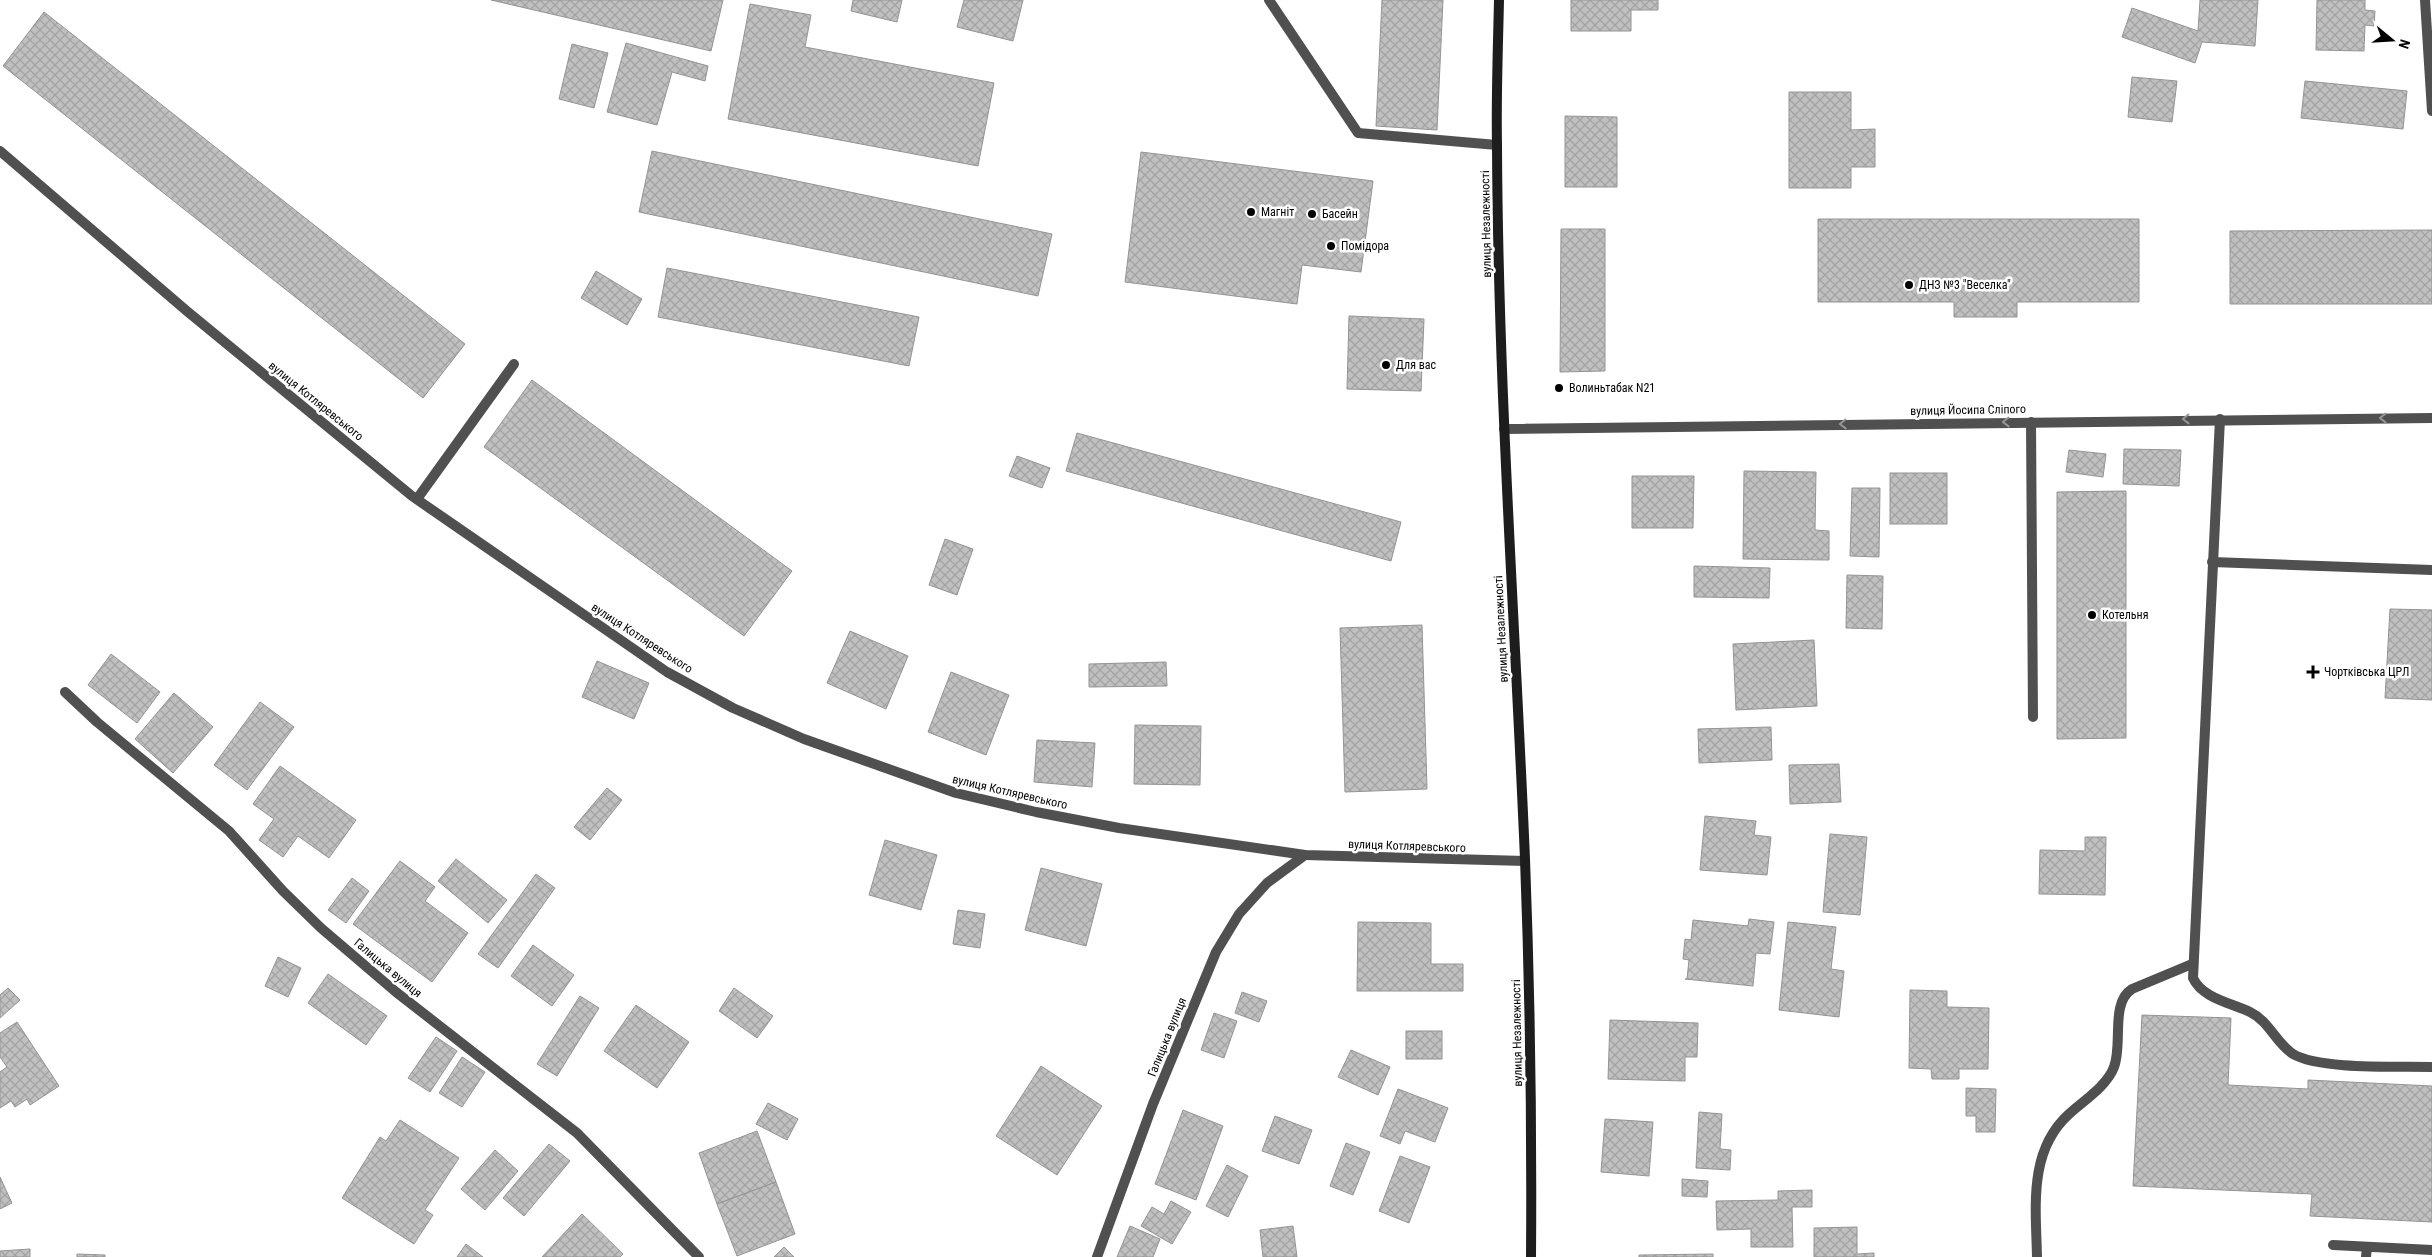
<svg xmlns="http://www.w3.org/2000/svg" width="2432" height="1257" viewBox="0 0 2432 1257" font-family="'Roboto Condensed',sans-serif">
  <defs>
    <pattern id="building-cross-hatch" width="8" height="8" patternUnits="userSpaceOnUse" patternTransform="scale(1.25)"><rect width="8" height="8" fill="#c0c0c0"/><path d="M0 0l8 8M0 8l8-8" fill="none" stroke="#a3a3a3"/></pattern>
  </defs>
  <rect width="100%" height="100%" fill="#fff"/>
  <g fill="url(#building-cross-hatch)" stroke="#949494">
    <path d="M491,0H723L711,51Z"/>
    <path d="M853,0H902L897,22L851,11Z"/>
    <path d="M964,0H1023L1013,41L957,27Z"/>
    <path d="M1382,0H1443L1437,130L1376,126Z"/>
    <path d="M1571,0H1658V10H1631V31H1571Z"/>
    <path d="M2200,0H2258L2255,46L2202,42L2195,63L2122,37L2132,8L2198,31Z"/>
    <path d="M2317,0H2365V10L2375,11L2374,26L2365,25L2364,51L2316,50Z"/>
    <path d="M750,4L811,15L805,47L994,83L978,166L728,119Z"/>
    <path d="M44,12L465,344L423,398L3,66Z"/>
    <path d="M626,43L708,66L705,81L672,72L657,125L607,112Z"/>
    <path d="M572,44L608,53L594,108L559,99Z"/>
    <path d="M2132,77L2177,81L2172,122L2128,117Z"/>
    <path d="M2305,81L2407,91L2403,129L2301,118Z"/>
    <path d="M1789,92H1851V130L1875,129V167H1851V188H1789Z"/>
    <path d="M1565,116L1617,117V187H1565Z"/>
    <path d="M652,151L1052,234L1038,296L639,212Z"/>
    <path d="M1141,152L1373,181L1361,272L1302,265L1297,304L1125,282Z"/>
    <path d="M1818,219H2139V302H2017V317H1954V302H1818Z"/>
    <path d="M1561,229H1605V371L1560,372Z"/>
    <path d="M2432,230V304H2230V231Z"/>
    <path d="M667,268L919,317L909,366L658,317Z"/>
    <path d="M596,271L642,299L627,325L581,298Z"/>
    <path d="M1349,316L1424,319L1421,391L1347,389Z"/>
    <path d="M532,380L792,571L744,636L484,447Z"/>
    <path d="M1077,433L1401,522L1391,561L1066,471Z"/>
    <path d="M2124,449L2181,450L2179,486L2123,484Z"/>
    <path d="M2069,450L2106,454L2103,477L2066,472Z"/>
    <path d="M1017,456L1050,468L1042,488L1009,476Z"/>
    <path d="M1744,471L1816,472L1815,530L1829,531V560L1743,559Z"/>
    <rect x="1890" y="473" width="57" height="51"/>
    <path d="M1632,476H1694L1693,528H1632Z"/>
    <path d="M1852,488H1880L1879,557L1850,556Z"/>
    <path d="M2126,491V738L2057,739V492Z"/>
    <path d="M945,539L973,549L957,595L929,585Z"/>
    <path d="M1694,566L1770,568L1769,598L1694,597Z"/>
    <path d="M1847,575L1883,576L1882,629L1846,628Z"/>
    <path d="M2390,609L2432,610V700L2385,698Z"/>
    <path d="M1422,625L1427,789L1345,792L1340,628Z"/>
    <path d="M850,631L908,656L886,709L827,683Z"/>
    <path d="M1814,640L1817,706L1736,710L1733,644Z"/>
    <path d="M111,654L160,692L137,723L88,685Z"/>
    <path d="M597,661L649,683L634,719L582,697Z"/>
    <path d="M1166,662L1167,686L1089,687V664Z"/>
    <path d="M951,672L1009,695L986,755L928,732Z"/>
    <path d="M174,693L213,727L173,773L135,739Z"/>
    <path d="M260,702L294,727L247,790L214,765Z"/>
    <path d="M1135,725L1201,726L1200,785L1134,784Z"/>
    <path d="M1771,727L1772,760L1699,763L1698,729Z"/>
    <path d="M1037,740L1095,743L1092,787L1034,782Z"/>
    <path d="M1839,764L1841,802L1790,804L1789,765Z"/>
    <path d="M280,766L356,820L329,858L298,836L283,857L259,840L274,819L253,804Z"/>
    <path d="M607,788L622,800L590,840L574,827Z"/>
    <path d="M1705,816L1756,821L1754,835L1771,837L1767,875L1700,870Z"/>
    <path d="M1830,834L1867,837L1860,915L1823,912Z"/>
    <path d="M2085,837H2106L2105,895L2039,894L2040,850L2085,851Z"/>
    <path d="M885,840L937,855L921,910L869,895Z"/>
    <path d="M456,859L507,900L488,923L438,881Z"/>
    <path d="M400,861L435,887L425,901L468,933L432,982L353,924Z"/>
    <path d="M1041,868L1102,884L1086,946L1025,930Z"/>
    <path d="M536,874L555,888L498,968L478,954Z"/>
    <path d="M352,878L369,891L346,923L328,910Z"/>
    <path d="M958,910L985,914L980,948L953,944Z"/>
    <path d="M1749,919L1774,922L1770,954L1756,953L1753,986L1685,979H1687L1689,960L1683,959L1685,939L1691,940L1693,920L1748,926Z"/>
    <path d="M1358,922L1431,923V964H1463V991H1357Z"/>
    <path d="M1788,922L1836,927L1831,969L1844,971L1839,1017L1779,1010Z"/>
    <path d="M533,945L574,975L552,1006L511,976Z"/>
    <path d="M278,957L301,968L288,997L265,986Z"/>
    <path d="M328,974L387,1016L366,1045L308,1003Z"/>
    <path d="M8,988L20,1000L0,1018V995Z"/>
    <path d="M734,988L773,1016L757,1038L719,1011Z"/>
    <path d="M1910,990L1947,991V1007L1989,1008L1988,1069H1959V1079H1932L1931,1069L1909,1068Z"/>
    <path d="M1242,992L1267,1001L1259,1022L1235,1013Z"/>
    <path d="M580,996L599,1008L557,1076L537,1064Z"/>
    <path d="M636,1005L689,1042L657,1088L604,1051Z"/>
    <path d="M1214,1013L1237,1021L1224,1058L1201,1050Z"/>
    <path d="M2142,1015L2231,1018L2228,1085L2308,1089V1080L2432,1086V1222L2310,1216L2312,1194L2133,1186Z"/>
    <path d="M1610,1020L1698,1023L1697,1057H1685V1081L1608,1079Z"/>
    <path d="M17,1022L59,1086L30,1105L27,1099L15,1107L11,1101L0,1108V1072L7,1067L0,1057V1033Z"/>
    <rect x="1406" y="1031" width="36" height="28"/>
    <path d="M436,1037L457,1051L430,1092L408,1078Z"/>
    <path d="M1351,1050L1390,1067L1378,1095L1338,1077Z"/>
    <path d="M462,1057L485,1072L462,1107L439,1093Z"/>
    <path d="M1041,1066L1102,1106L1057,1175L996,1136Z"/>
    <path d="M1966,1088L1996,1089L1995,1132H1976V1116H1966Z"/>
    <path d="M1398,1089L1448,1108L1435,1142L1405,1131L1400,1144L1380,1136Z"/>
    <path d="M768,1103L798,1119L787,1140L756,1124Z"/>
    <path d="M1183,1110L1223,1126L1196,1200L1155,1184Z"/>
    <path d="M1699,1112L1722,1114L1720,1149L1731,1150L1730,1170L1696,1168Z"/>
    <path d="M1275,1116L1312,1130L1299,1164L1262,1151Z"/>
    <path d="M1605,1119L1653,1122L1649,1176L1601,1172Z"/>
    <path d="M400,1120L459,1158L425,1210L433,1215L414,1244L342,1198L380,1137L386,1141Z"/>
    <path d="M757,1131L776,1182L717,1204L699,1153Z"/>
    <path d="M1346,1143L1370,1152L1353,1195L1330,1186Z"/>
    <path d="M549,1144L570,1161L524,1216L503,1198Z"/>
    <path d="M495,1150L518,1171L485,1210L461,1189Z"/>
    <path d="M1400,1156L1430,1167L1409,1223L1379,1211Z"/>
    <path d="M1227,1165L1248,1176L1228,1217L1206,1206Z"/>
    <path d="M0,1177L12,1203L0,1209Z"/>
    <path d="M1682,1179L1708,1181L1707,1197L1682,1196Z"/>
    <path d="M776,1182L795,1234L737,1256L717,1204Z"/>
    <path d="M1812,1190V1207H1792L1793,1247H1751V1229L1717,1230L1716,1201L1778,1200V1191Z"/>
    <path d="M1171,1201L1191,1212L1172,1244L1141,1226L1152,1207L1164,1214Z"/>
    <path d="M582,1214L623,1254L620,1257H542Z"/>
    <path d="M1130,1226L1160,1239L1153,1257H1117Z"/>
    <path d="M1293,1226L1297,1257H1263L1260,1230Z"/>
    <path d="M1857,1227V1254L1874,1253V1257H1814V1228Z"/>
    <path d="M466,1244L483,1257H457Z"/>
    <path d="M784,1247L794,1257H774Z"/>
    <path d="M30,1249V1257H0V1251Z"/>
    <path d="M77,1254L105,1255V1257H77Z"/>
    <path d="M1713,1254V1257H1639V1255Z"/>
  </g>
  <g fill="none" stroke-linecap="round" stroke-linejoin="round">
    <g stroke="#505050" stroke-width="10">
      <path d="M1269,0L1358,133L1497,145"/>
      <path d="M2220,419L2193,978C2202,998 2231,1003 2250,1012C2269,1021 2276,1043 2293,1054C2320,1070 2398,1066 2432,1067"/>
      <path d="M2031,422L2033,717"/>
      <path d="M417,499L514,364"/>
      <path d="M2212,562L2432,570"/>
      <path d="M2333,1245L2432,1250"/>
      <path d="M2037,1257C2036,1207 2028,1151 2069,1114C2083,1101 2107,1086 2114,1067C2123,1044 2110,1003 2132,989L2192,964"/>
      <path d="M2366,1257L2367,1247"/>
    </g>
    <g stroke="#505050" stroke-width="10">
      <path d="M2425,0L2432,111"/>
      <path d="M0,151L188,312L412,496L667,672L733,708L804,739L956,793L1036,812L1119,828L1305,855L1525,861"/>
      <path d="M1504,429L2432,418"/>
      <path d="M65,692L97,722L229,831L283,891L321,928L396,992L577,1133L699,1257"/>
      <path d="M1097,1257L1153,1104L1216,952L1239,914L1267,883L1305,855"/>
    </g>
    <path stroke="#1d1d1d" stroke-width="10" d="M1499,0C1498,48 1496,97 1497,145C1498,383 1515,621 1525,859C1530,991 1532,1124 1531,1257"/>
  </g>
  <defs><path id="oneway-chevron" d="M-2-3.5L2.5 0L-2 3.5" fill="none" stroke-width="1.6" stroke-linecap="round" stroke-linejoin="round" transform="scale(1.25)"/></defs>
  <g stroke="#969696">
    <use href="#oneway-chevron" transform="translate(2383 418) rotate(180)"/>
    <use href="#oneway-chevron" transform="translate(2186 419) rotate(179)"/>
    <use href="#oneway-chevron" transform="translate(2006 422) rotate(179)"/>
    <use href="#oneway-chevron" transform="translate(1843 424) rotate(179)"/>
  </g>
  <g fill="#000" stroke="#fff" stroke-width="2">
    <circle cx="1251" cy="212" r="5"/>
    <circle cx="1312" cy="214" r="5"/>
    <circle cx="1331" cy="246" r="5"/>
    <circle cx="1909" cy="285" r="5"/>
    <circle cx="1386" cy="365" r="5"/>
    <circle cx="1559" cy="388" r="5"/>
    <circle cx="2092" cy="615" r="5"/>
    <path d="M2310.5 664.5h5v5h5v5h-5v5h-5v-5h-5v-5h5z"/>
  </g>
  <g text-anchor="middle" stroke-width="5" stroke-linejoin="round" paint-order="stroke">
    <g font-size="12" fill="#000" stroke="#fff" text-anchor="start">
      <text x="1261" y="216">Магніт</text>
      <text x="1322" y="218">Басейн</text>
      <text x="1341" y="250">Помідора</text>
      <text x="1919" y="289">ДНЗ №3 "Веселка"</text>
      <text x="1396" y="369">Для вас</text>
      <text x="1569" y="392">Волиньтабак N21</text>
      <text x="2102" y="619">Котельня</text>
      <text x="2324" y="676">Чортківська ЦРЛ</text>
    </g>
    <g font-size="12" fill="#000" stroke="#fff">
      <text transform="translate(1486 224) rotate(-91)" y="4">вулиця Незалежності</text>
      <text transform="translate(316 401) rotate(39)" y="4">вулиця Котляревського</text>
      <text transform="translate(1968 410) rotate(-1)" y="4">вулиця Йосипа Сліпого</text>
      <text transform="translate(1501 629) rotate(-93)" y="4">вулиця Незалежності</text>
      <text transform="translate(642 638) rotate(33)" y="4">вулиця Котляревського</text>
      <text transform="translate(1010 792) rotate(13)" y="4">вулиця Котляревського</text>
      <text transform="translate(1407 846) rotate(2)" y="4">вулиця Котляревського</text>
      <text transform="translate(388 968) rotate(40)" y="4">Галицька вулиця</text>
      <text transform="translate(1517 1033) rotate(-91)" y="4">вулиця Незалежності</text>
      <text transform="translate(1167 1037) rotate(-68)" y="4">Галицька вулиця</text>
    </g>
  </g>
  <g transform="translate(2392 40) rotate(108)" stroke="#ffffff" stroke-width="4" paint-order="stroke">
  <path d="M0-4L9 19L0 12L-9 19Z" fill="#000000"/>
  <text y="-8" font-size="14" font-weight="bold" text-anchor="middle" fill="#000000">N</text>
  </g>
</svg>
